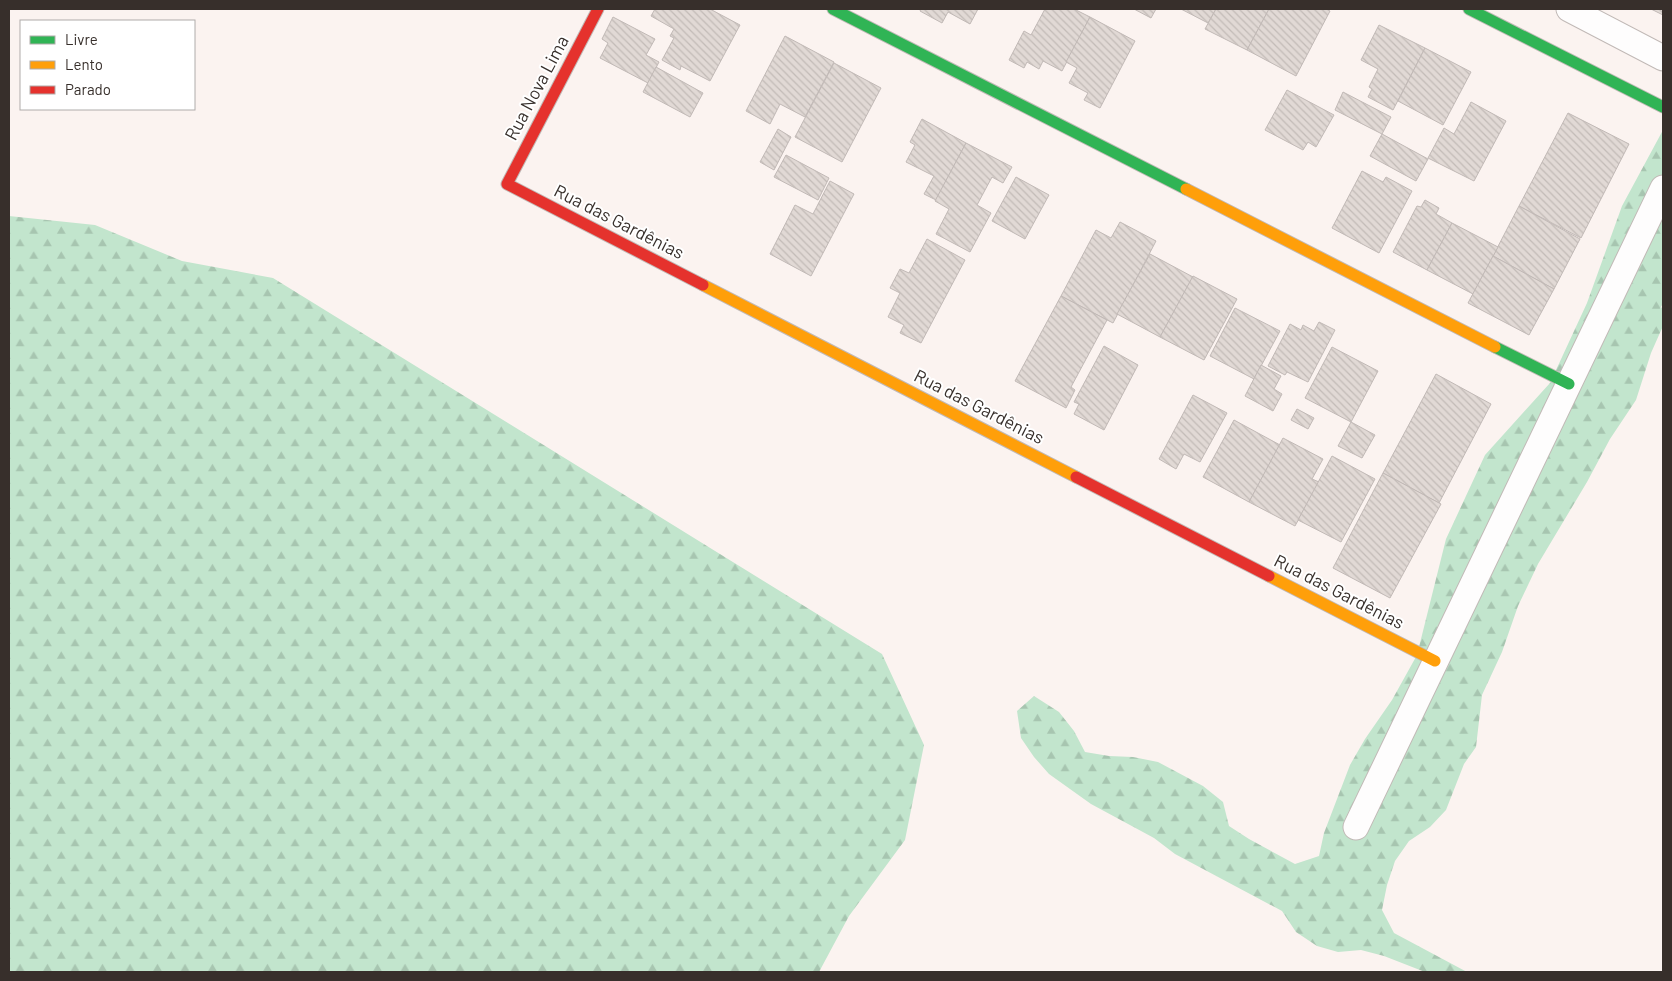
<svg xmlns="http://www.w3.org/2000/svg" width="1672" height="981" viewBox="0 0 1672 981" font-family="Barlow,sans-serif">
  <defs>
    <pattern id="forest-firs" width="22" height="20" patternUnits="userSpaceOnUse" patternTransform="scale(1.25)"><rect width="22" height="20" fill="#c2e5cd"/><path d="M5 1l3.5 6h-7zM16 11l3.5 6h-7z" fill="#a7c5b0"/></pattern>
    <pattern id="building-back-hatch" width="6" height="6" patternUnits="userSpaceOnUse" patternTransform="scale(1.25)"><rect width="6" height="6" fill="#e1d9d5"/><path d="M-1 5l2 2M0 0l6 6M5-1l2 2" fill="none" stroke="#c2bbb7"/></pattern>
  </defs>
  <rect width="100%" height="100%" fill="#fbf3f0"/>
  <g fill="url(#forest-firs)">
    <path d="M1663,130V303L1660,309L1663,306V326L1651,353L1636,400L1610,439L1587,482L1538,564L1518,606L1502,652L1482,695L1476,747L1464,764L1446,810L1430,827L1409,841L1395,861L1387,885L1382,910L1394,933L1467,972H1425L1384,956L1361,950L1338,952L1317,946L1296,932L1282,911L1175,854L1154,838L1091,804L1049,774L1034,757L1021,738L1017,711L1034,696L1059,712L1074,731L1085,752L1109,756L1133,757L1158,762L1203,786L1223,802L1229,826L1249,839L1295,864L1319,856L1324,833L1350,765L1365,739L1392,700L1417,655L1446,539L1485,455L1550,383L1587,303L1622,206Z"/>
    <path d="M9,216L95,225L182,261L273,278L882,654L924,745L905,840L849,916L819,972H9Z"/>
  </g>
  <g fill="url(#building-back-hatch)" stroke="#c1b9b6">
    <path d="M655,9H710L740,25L710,81L681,66L680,70L662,60L674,38L670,36L674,29L651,16Z"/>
    <path d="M921,9H978L970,24L948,12L942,23L920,11Z"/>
    <path d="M1045,9H1074L1090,17L1062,71L1043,61L1039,69L1027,62L1024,68L1009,60L1024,31L1031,35Z"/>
    <path d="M1134,9H1156L1151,18Z"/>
    <path d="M1181,9H1216L1208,23Z"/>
    <path d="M1216,9H1269L1247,50L1205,29Z"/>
    <path d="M1269,9H1326L1330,11L1296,76L1247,50Z"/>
    <path d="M1651,9H1663V15Z"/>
    <path d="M613,17L655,39L646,55L659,62L648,83L600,58L608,43L602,39Z"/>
    <path d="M1090,17L1135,41L1100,108L1084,100L1088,93L1069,83L1077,68L1066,62Z"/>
    <path d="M1379,25L1425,48L1393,110L1368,97L1372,89L1369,87L1378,69L1361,60Z"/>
    <path d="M785,36L834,62L805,117L780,104L770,124L746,111Z"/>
    <path d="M1425,48L1471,72L1443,125L1398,101Z"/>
    <path d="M834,63L881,88L842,162L795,137Z"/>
    <path d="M656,67L703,93L690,117L643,92Z"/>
    <path d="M1287,90L1334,115L1316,147L1308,142L1303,150L1265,130Z"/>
    <path d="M1343,92L1391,117L1382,134L1335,110Z"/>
    <path d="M1471,102L1506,121L1474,181L1428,158L1444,128L1454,134Z"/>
    <path d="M1568,113L1629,144L1581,238L1519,206Z"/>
    <path d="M922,119L966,143L936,200L924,194L934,176L906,162L915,145L910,142Z"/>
    <path d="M778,129L791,137L774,170L760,162Z"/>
    <path d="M1382,134L1428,159L1416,181L1370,156Z"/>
    <path d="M966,143L1012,167L1003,183L992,177L977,205L991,213L970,252L936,234L949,209L935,201Z"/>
    <path d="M786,155L829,178L818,200L774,177Z"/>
    <path d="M1362,171L1383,182L1386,177L1412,191L1379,253L1332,228Z"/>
    <path d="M1016,177L1049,195L1025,239L992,221Z"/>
    <path d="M830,181L854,194L811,276L770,254L795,205L813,214Z"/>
    <path d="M1425,200L1439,208L1436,214L1452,223L1427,270L1393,252L1417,206L1421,207Z"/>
    <path d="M1519,206L1580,239L1554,289L1493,256Z"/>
    <path d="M1120,222L1156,241L1113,323L1061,296L1096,230L1111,238Z"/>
    <path d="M1452,223L1498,247L1473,294L1427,270Z"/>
    <path d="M927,239L965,260L921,343L900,333L904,325L888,317L900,293L890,288L900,269L909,273Z"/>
    <path d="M1150,254L1193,277L1160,337L1117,314Z"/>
    <path d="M1493,256L1554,289L1529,335L1468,303Z"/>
    <path d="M1193,276L1237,299L1204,360L1160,337Z"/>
    <path d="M1061,296L1107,320L1071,387L1075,390L1066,408L1015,381Z"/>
    <path d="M1235,308L1280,331L1254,379L1210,356Z"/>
    <path d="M1319,322L1335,330L1308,382L1287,372L1285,375L1268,366L1290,324L1301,330L1303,325L1314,331Z"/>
    <path d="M1104,346L1138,365L1104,430L1074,414L1079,404L1074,402Z"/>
    <path d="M1332,347L1378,371L1351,422L1305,398Z"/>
    <path d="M1261,365L1281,376L1274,389L1282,394L1273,411L1245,396Z"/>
    <path d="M1436,374L1491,404L1439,503L1383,473Z"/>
    <path d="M1193,395L1227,413L1200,462L1184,454L1176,469L1159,459Z"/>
    <path d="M1297,409L1314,418L1308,429L1291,420Z"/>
    <path d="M1234,420L1280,445L1249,502L1203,477Z"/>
    <path d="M1351,422L1375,435L1362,458L1338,446Z"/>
    <path d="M1283,438L1323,459L1312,479L1319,482L1295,526L1249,502Z"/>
    <path d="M1332,456L1375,479L1341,542L1298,520Z"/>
    <path d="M1383,473L1441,504L1390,598L1333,568Z"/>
  </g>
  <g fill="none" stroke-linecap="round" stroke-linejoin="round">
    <g stroke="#c1b9b6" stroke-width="27">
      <g id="street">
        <path d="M1569,9L1663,58"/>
        <path d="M1356,827L1663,188"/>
      </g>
    </g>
    <g stroke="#c1b9b6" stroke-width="13">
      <g id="fast">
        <path d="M833,9L1186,189"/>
        <path d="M1469,9L1663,107"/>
        <path d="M1495,347L1569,384"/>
      </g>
    </g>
    <g stroke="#c1b9b6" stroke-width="13">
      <g id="slow">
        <path d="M1186,189L1495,347"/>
        <path d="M703,285L1076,477"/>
        <path d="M1269,576L1435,661"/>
      </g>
    </g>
    <g stroke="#c1b9b6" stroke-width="13">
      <g id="jam">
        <path d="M598,9L507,184L703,285"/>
        <path d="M1076,477L1269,576"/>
      </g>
    </g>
    <use href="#street" stroke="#fefdfd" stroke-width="25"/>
    <use href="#fast" stroke="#30b455" stroke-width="11"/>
    <use href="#slow" stroke="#ff9f0a" stroke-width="11"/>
    <use href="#jam" stroke="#e5322d" stroke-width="11"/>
  </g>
  <g text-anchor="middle" stroke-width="4" stroke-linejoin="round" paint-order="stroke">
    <g font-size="18" fill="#372f2b" stroke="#fff">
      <text transform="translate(537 88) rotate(-62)" y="6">Rua Nova Lima</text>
      <text transform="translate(619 222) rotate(27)" y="6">Rua das Gardênias</text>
      <text transform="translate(979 407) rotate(27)" y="6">Rua das Gardênias</text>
      <text transform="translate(1339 592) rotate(27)" y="6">Rua das Gardênias</text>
    </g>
  </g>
  <rect width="1672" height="981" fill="none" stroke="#372f2b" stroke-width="20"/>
  <rect x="20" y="20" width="175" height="90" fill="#ffffff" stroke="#afacaa"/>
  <rect x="30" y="36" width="25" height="8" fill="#30b455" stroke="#afacaa"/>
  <text x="65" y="45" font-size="15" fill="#372f2b">Livre</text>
  <rect x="30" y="61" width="25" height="8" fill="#ff9f0a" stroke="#afacaa"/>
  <text x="65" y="70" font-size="15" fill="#372f2b">Lento</text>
  <rect x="30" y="86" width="25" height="8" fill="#e5322d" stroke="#afacaa"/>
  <text x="65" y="95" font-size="15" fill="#372f2b">Parado</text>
</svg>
